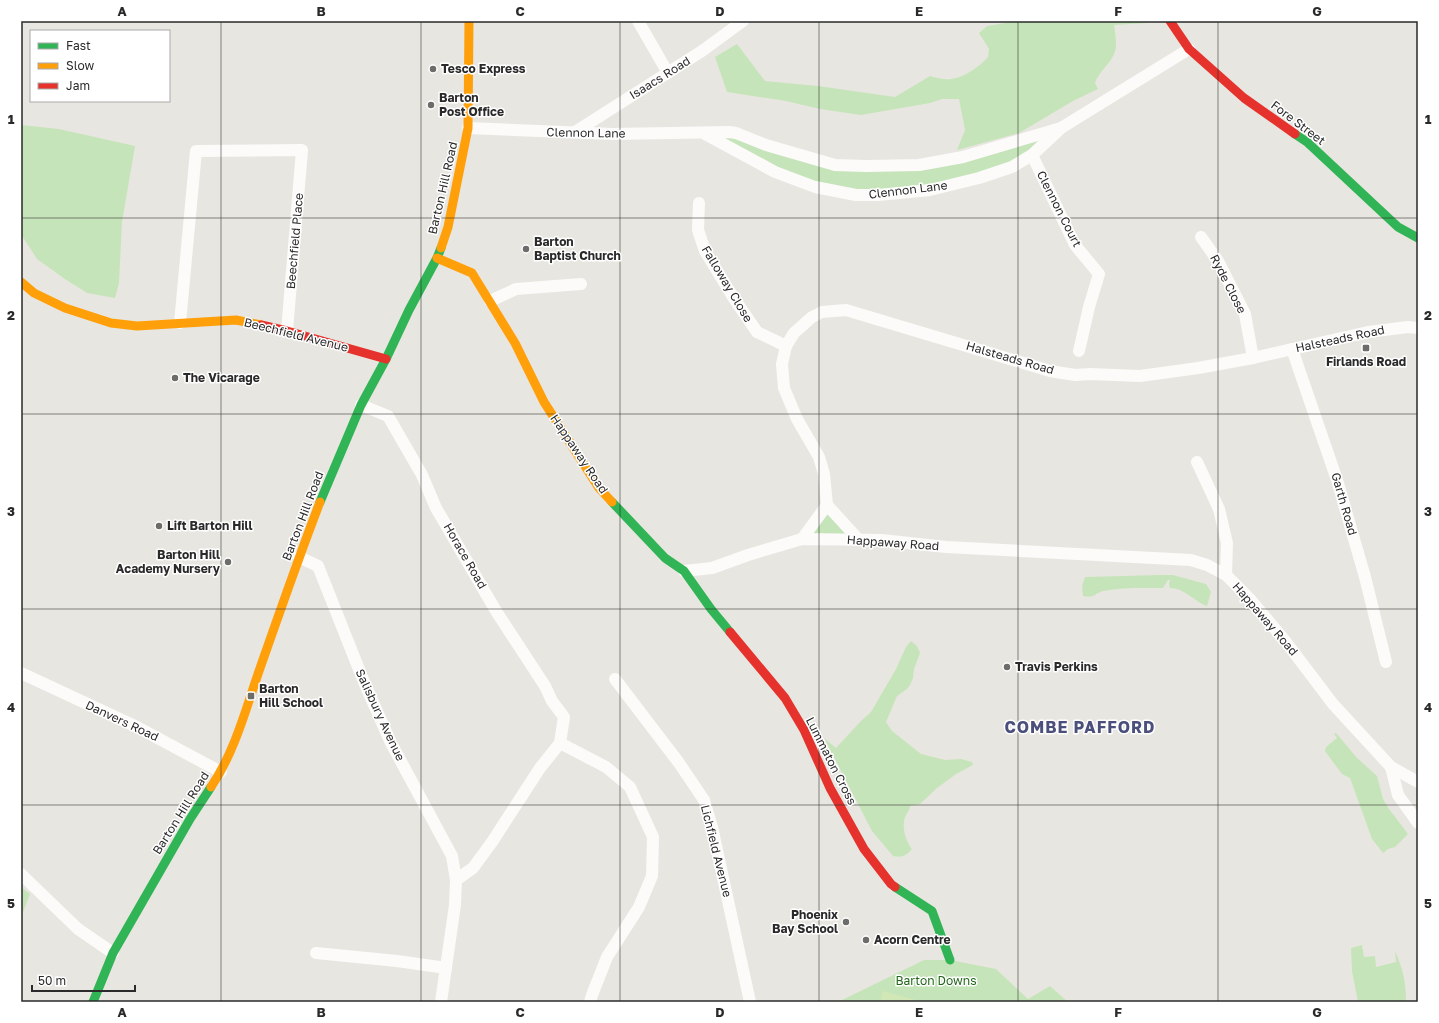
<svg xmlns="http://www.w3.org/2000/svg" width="1439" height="1023" viewBox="0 0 1439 1023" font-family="'Golos Text',sans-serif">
  <rect width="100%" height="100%" fill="#e8e6e0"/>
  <g fill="#c6e4b9">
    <path d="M1017,21H1145L1148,23L1114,25C1115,31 1116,38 1116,45C1116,60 1100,69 1095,83L1098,89L1073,101L1019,133L957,150L965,130L959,99H942L930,103L861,115L820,109L786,101L727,92L715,57L737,44L765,81L818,86L895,97L930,76C937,78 944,80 951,79C965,77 979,67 988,57L989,49L979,33L987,26Z"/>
    <path d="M21,125L59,129L135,146L122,222L119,283L115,298L87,293L65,279L37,259L21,234Z"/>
    <path d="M1061,128L1012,167L878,195L815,187L704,133H736L835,165H919Z"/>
    <path d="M827,505L859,540L802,539Z"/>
    <path d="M1160,575H1173L1206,584L1211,592L1207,606C1193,601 1185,588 1170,588L1169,584L1170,580H1168L1163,588C1144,588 1123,587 1103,591C1093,594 1096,598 1083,596L1082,586L1085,577Z"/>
    <path d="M911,641L917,646L920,653L914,669L913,678L910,685L907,689L897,696L886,722L892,731L921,754L945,760L961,759L972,762L973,765L956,774L937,788L920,804L910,806C910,810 908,811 906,815C901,825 905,840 912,849C906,856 902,858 893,856L872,831L824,738L836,748L861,721L871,712L896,669L906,647Z"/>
    <path d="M1336,733L1357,758L1377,776L1383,799L1389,809L1408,834L1395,847L1388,849L1383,853L1372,839L1350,778L1342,774L1325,751L1326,747L1337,738L1334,734Z"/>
    <path d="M21,887L30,894L21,917Z"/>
    <path d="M1362,945L1364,957L1375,956L1376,967L1396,962L1395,951C1403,969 1406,982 1406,1002H1358L1352,971L1351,948Z"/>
    <path d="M924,960H950L996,969L1028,999L1050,986L1068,1002H838Z"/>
  </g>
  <path fill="#d1e8b6" d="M883,991L923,1002H880Z"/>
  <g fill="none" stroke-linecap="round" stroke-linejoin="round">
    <g stroke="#fcfbfa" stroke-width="12">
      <path d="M638,21L668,73"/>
      <path d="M468,128L613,134L729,132L736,133L766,145L835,165L866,166L919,165L963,157L1061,128"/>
      <path d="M575,132L702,51L743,21"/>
      <path d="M705,134L775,172L815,187L856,195H878L930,190L979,178L1012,167L1032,155L1061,128L1189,49"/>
      <path d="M1032,155L1075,245L1099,274L1089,307L1079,351"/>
      <path d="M699,203L698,230L705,251L733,297L757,332L786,346"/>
      <path d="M1201,237L1218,261L1245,314L1253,358"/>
      <path d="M490,301L516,289L581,284"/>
      <path d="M180,323L196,151L302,150L287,331"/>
      <path d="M1292,349L1337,480L1365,577L1386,662"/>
      <path d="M361,405L388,416L422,475L436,508L496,611L545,686L552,701L564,717L560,743L540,768L492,842L473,868L456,880"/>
      <path d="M1197,462L1219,509L1227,543L1226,575"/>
      <path d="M827,505L824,474L819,457L797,419L784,388L782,364L786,346L794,333L812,317L822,312L846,310L1050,371L1075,375L1090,374L1140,376L1198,368L1253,358L1368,332L1408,327L1418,328"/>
      <path d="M802,539L827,505L859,540"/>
      <path d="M299,557L318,566L364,682L391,743L452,856L456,880L455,905L441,1002"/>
      <path d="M684,571L712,568L748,555L802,539L882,540L946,547L1191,560L1207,565L1226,575L1250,599L1286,642L1333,704L1391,767L1418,782"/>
      <path d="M21,673L137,727L221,772"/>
      <path d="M615,679L679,763L704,800L712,827L750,1002"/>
      <path d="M560,743L606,767L630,787L653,837L652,876L639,907L607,957L592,995L590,1002"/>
      <path d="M1391,767L1398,795L1418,823"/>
      <path d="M21,874L78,929L113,953"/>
      <path d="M316,953L397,961L446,968"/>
    </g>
    <g stroke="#30b455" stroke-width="9">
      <path d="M1295,134L1307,142L1398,227L1418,238"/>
      <path d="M320,502L361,405L386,359L409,310L437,258L441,248"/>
      <path d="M612,502L665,558L684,571L711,609L730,632"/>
      <path d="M895,887L932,911L950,960"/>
      <path d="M93,1002L113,953L190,819L211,787"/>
    </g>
    <g stroke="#ff9f0a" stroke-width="9">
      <path d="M441,248L448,227L468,128L469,21"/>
      <path d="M437,258L472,273L515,343L544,402L599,488L612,502"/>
      <path d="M21,282L34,293L65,308L111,323L137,326L236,320L261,325"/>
      <path d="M211,787C234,753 245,712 258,674C278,617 298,559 320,502"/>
    </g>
    <g stroke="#e5322d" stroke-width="9">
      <path d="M1170,21L1189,49L1244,98L1295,134"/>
      <path d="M261,325L287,331L386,359"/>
      <path d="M730,632L785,698L804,730L830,788L864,849L891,884L895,887"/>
    </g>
  </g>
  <path fill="none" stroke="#2a2a2a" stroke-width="1" stroke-opacity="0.55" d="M221,21V1002M421,21V1002M620,21V1002M819,21V1002M1018,21V1002M1218,21V1002M21,218H1418M21,414H1418M21,609H1418M21,805H1418"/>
  <g fill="#6c6c6a" stroke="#fff" stroke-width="1.5">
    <circle cx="433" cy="69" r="4"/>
    <circle cx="431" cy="105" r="4"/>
    <circle cx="526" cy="249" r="4"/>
    <rect x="1362" y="344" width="8" height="8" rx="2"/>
    <circle cx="175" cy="378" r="4"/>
    <circle cx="159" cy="526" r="4"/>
    <circle cx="228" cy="562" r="4"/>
    <circle cx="1007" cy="667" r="4"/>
    <rect x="247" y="692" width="8" height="8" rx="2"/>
    <circle cx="846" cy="922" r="4"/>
    <circle cx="866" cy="940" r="4"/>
  </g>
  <g text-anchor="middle" stroke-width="3" stroke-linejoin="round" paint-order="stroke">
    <g font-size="12" font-weight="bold" fill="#2a2a2a" stroke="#fff" text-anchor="start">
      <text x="441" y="73">Tesco Express</text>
      <text x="439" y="102">Barton<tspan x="439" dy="14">Post Office</tspan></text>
      <text x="534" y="246">Barton<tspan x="534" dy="14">Baptist Church</tspan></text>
      <text x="1366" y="366" text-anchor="middle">Firlands Road</text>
      <text x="183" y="382">The Vicarage</text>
      <text x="167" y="530">Lift Barton Hill</text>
      <text x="220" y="559" text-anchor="end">Barton Hill<tspan x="220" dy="14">Academy Nursery</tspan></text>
      <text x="1015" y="671">Travis Perkins</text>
      <text x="259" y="693">Barton<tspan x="259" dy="14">Hill School</tspan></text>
      <text x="838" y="919" text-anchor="end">Phoenix<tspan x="838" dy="14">Bay School</tspan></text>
      <text x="874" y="944">Acorn Centre</text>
    </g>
    <g font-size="12" fill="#2a2a2a" stroke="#fff">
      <text transform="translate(660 78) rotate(-32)" y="4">Isaacs Road</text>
      <text transform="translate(1298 123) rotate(37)" y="4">Fore Street</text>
      <text transform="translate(586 133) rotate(1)" y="4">Clennon Lane</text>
      <text transform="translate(443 188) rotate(-77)" y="4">Barton Hill Road</text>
      <text transform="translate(908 190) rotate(-7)" y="4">Clennon Lane</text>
      <text transform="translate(1059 209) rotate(63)" y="4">Clennon Court</text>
      <text transform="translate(295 241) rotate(-85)" y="4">Beechfield Place</text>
      <text transform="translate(727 284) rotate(59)" y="4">Falloway Close</text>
      <text transform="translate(1228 284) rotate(63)" y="4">Ryde Close</text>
      <text transform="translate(296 335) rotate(14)" y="4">Beechfield Avenue</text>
      <text transform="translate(1340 339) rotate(-12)" y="4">Halsteads Road</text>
      <text transform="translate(1010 358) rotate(16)" y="4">Halsteads Road</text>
      <text transform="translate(579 454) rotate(56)" y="4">Happaway Road</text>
      <text transform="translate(1344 504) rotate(74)" y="4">Garth Road</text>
      <text transform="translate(303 516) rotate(-69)" y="4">Barton Hill Road</text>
      <text transform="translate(893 543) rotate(4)" y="4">Happaway Road</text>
      <text transform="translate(465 556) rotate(60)" y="4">Horace Road</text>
      <text transform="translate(1265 619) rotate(49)" y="4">Happaway Road</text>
      <text transform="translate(380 715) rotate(65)" y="4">Salisbury Avenue</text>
      <text transform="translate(122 721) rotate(25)" y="4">Danvers Road</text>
      <text transform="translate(831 761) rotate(63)" y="4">Lummaton Cross</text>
      <text transform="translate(181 813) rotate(-58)" y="4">Barton Hill Road</text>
      <text transform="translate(716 851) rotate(76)" y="4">Lichfield Avenue</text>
    </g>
    <g font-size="12" fill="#23671a" stroke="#fff">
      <text x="936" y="985">Barton Downs</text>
    </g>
    <g font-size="16" font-weight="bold" letter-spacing="1" fill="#4b4f7b" stroke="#fff">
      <text x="1080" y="733">COMBE PAFFORD</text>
    </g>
  </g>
  <rect width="1439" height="1023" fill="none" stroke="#ffffff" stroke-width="44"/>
  <rect x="30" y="30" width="140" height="72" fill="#ffffff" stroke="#aaaaaa"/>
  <rect x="38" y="43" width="20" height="6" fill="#30b455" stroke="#aaaaaa"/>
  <text x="66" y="50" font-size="12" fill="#2a2a2a">Fast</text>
  <rect x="38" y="63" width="20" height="6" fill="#ff9f0a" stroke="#aaaaaa"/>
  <text x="66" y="70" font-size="12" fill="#2a2a2a">Slow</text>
  <rect x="38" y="83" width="20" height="6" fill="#e5322d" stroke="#aaaaaa"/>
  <text x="66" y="90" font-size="12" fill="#2a2a2a">Jam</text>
  <path d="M32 985v6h103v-6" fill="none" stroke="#2a2a2a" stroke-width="2"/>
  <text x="38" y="985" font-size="12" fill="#2a2a2a" stroke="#ffffff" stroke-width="3" paint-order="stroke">50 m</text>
  <rect x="22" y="22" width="1395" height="979" fill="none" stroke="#2a2a2a" stroke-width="1.5"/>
  <g font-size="13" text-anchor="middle" font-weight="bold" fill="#2a2a2a">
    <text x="122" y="16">A</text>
    <text x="321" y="16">B</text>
    <text x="520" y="16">C</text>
    <text x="720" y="16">D</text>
    <text x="919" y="16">E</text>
    <text x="1118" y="16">F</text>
    <text x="1317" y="16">G</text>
    <text x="11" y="124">1</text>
    <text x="1428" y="124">1</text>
    <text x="11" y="320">2</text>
    <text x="1428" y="320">2</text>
    <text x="11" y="516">3</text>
    <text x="1428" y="516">3</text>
    <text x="11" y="712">4</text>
    <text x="1428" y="712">4</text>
    <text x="11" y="908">5</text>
    <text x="1428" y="908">5</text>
    <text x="122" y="1017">A</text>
    <text x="321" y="1017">B</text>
    <text x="520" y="1017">C</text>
    <text x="720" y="1017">D</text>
    <text x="919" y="1017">E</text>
    <text x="1118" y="1017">F</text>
    <text x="1317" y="1017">G</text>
  </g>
</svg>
